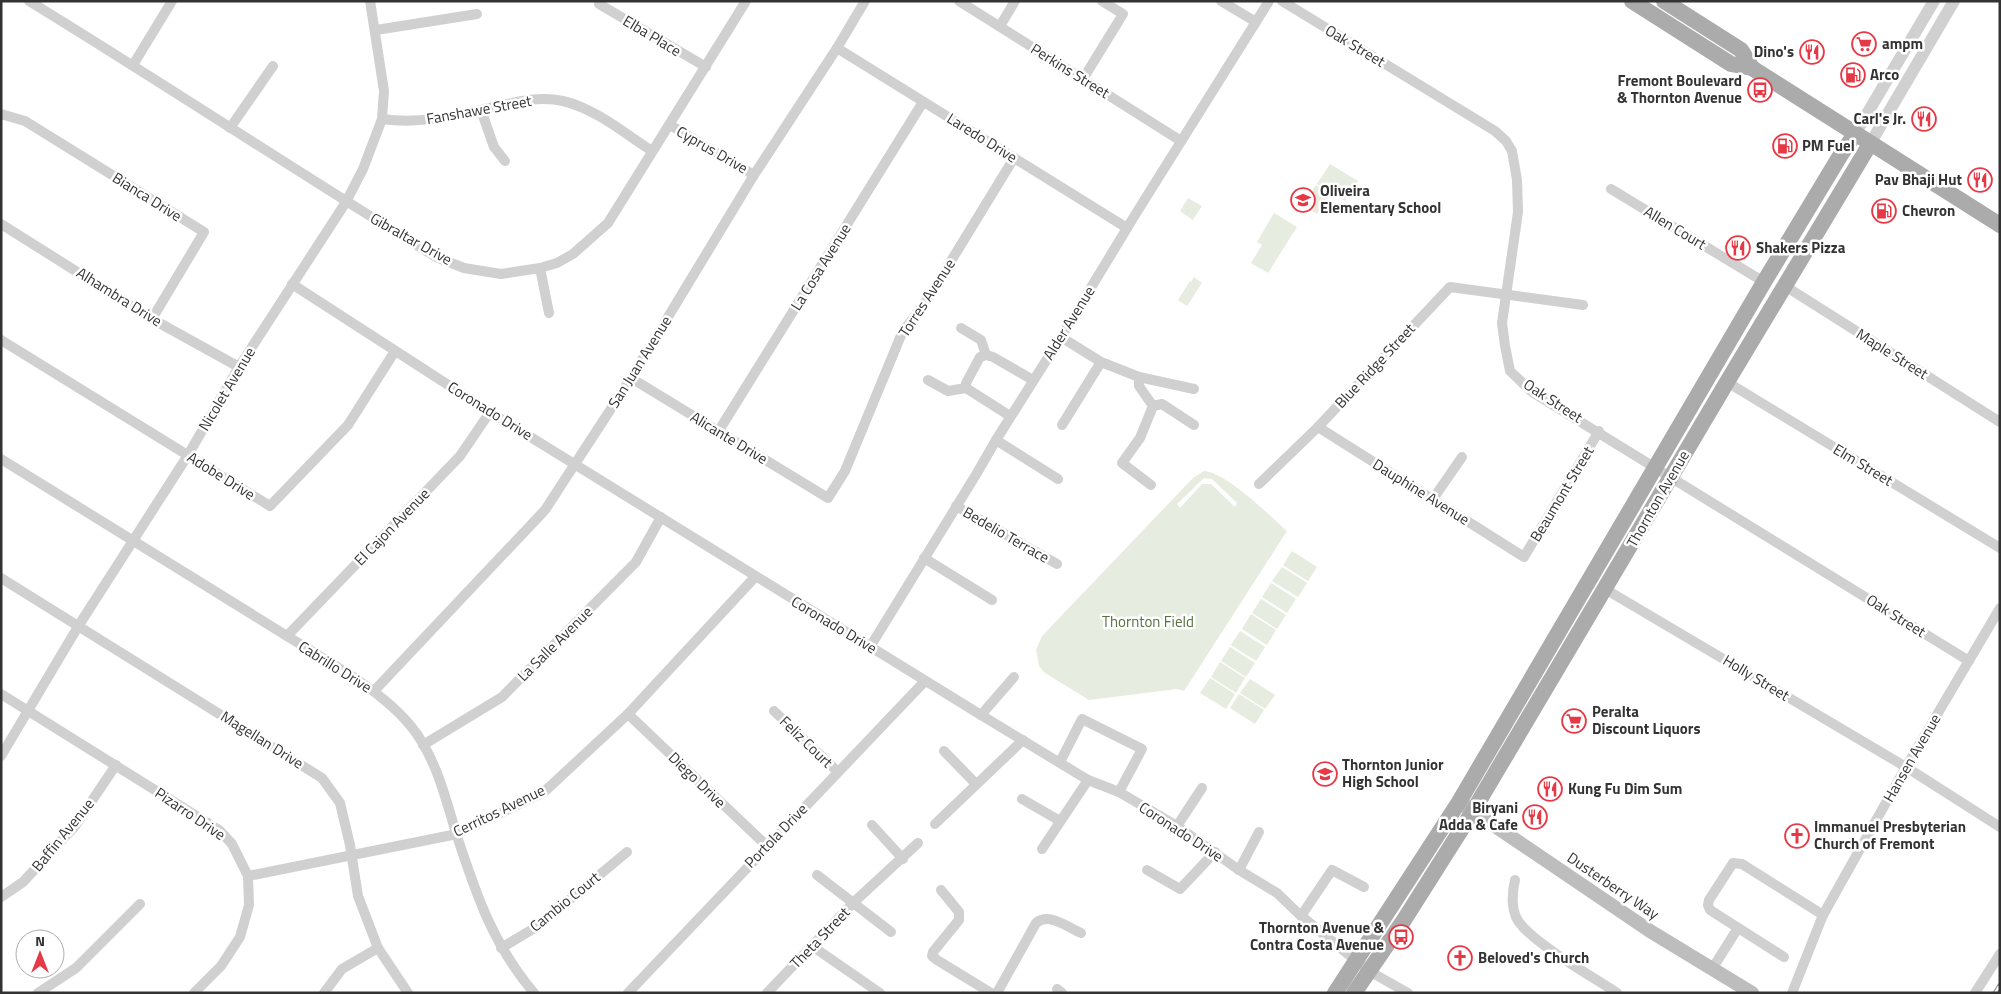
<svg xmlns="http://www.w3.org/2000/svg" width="2001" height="994" viewBox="0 0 2001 994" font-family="'Titillium Web',sans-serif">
  <rect width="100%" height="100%" fill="#fff"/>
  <g fill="#e6ecdf" fill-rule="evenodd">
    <path d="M1330,164L1358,181L1345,201L1317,184Z"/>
    <path d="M1316,185L1330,194L1317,214L1303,205Z"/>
    <path d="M1188,198L1202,206L1193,220L1180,211Z"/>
    <path d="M1274,213L1297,227L1268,273L1251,263L1262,245L1257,242Z"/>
    <path d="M1194,277L1202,283L1187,306L1178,300L1190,281L1191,282Z"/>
    <path d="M1204,471C1226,472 1270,516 1287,531L1184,691L1177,689L1089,700L1045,673L1039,666L1036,650L1042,636L1193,478ZM1204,478L1212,479L1237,503L1235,507L1211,484H1202L1180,508L1177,504Z"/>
    <path d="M1292,551L1317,567L1308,581L1283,565Z"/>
    <path d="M1282,567L1307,583L1298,597L1272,581Z"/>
    <path d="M1271,583L1296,599L1287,613L1262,597Z"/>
    <path d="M1261,599L1286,615L1277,629L1252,613Z"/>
    <path d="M1251,614L1276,630L1267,645L1242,629Z"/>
    <path d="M1240,631L1265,647L1256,661L1231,645Z"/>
    <path d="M1230,647L1255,663L1246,677L1221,661Z"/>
    <path d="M1220,662L1245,678L1236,693L1211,677Z"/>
    <path d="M1210,678L1235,694L1226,709L1200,693Z"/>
    <path d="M1250,679L1275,695L1265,709L1240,693Z"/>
    <path d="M1239,694L1264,710L1255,724L1230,708Z"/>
  </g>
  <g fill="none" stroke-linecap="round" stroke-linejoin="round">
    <g stroke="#d0d0d0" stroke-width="10">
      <path d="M29,1C166,85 299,173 436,257L464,268L501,274L540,268L557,263L573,254L608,223L746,1"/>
      <path d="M959,1L1181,141"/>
      <path d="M1221,1L1256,22"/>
      <path d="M1282,1L1495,131L1506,141L1512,151L1517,180L1518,212L1502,323L1505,346L1510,371L1532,392L1969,661"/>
      <path d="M599,4L706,67"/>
      <path d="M1000,26L1015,1"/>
      <path d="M376,30L477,14"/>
      <path d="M837,48L1127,228"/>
      <path d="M133,65L172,1"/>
      <path d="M1083,79L1123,14L1102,1"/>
      <path d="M481,110L494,147L505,161"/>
      <path d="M1,114L25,121L204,232L152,319"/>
      <path d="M382,119C417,124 450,117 484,109C509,104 536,95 563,101C596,109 624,133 652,151"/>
      <path d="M670,125L754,175"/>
      <path d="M230,128L273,66"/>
      <path d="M1611,189L1764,282"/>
      <path d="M1,224L152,319L239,367"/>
      <path d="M540,268L549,313"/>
      <path d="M292,284L490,412L981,715L1088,780L1119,792L1177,826L1239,870L1277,893L1301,916L1369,971L1408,993"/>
      <path d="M1785,286L2000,422"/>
      <path d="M961,328L981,340L986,355"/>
      <path d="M1061,337L1101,362L1139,377L1194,389"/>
      <path d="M1,340L270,506L348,425L395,351"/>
      <path d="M1139,377V386L1153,406L1140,438L1122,463L1151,485"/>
      <path d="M631,378L828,498L845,471L902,333L929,297L1014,158"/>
      <path d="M928,380L948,391L966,388"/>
      <path d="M1727,382L2000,548"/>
      <path d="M1153,406L1162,404L1194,425"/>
      <path d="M1010,416L966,388V383L980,357L986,355L993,357L1033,380"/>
      <path d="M1062,425L1101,362"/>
      <path d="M1318,427L1524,557L1599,431"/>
      <path d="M718,432L923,102"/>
      <path d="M996,440L1058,479"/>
      <path d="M1,459L355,678C375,692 394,706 410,725C435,755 445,796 456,833C476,894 492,943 534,993"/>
      <path d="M1259,484L1318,427L1450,287L1583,305"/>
      <path d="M1433,499L1462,457"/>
      <path d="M956,506L1057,564"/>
      <path d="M924,558L992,600"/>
      <path d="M1,578L322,778L340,803L350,845L358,896L378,948L408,993"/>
      <path d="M1605,589L1906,767L2000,827"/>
      <path d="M287,636L460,456L490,412"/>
      <path d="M870,647L977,473L996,440L1061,337L1135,215L1269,1"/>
      <path d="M374,691L545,510L631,378L754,175L837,48L865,1"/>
      <path d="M1,694L219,830L232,844L248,876L249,905L240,937L221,966L194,993"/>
      <path d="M774,711L838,772"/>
      <path d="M628,714L767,846"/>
      <path d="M981,715L1014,677"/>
      <path d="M423,745L502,697L636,562L661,517"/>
      <path d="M944,751L976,784"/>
      <path d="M1,756L79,625L188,455L239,367L346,202L363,169L382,119L384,91L370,1"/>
      <path d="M1060,762L1082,719L1142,749L1119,792"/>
      <path d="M1022,799L1060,821"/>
      <path d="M935,824L1023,740"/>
      <path d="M872,825L903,859"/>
      <path d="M1177,826L1202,788"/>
      <path d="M1042,849L1088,780"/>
      <path d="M1147,870L1180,889L1215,852"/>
      <path d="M1239,870L1259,832"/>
      <path d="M817,875L891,932"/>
      <path d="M248,876L457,834L544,792L628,714L755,577"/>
      <path d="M1515,880C1512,893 1511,905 1516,917C1525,939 1595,978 1617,993"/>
      <path d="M941,890L959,912V920L933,952L932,956L937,960L991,993"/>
      <path d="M1,897L23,882L75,826L116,765"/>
      <path d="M1301,916L1332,870L1364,887"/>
      <path d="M812,946L880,993"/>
      <path d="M501,948L538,926L627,852"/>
      <path d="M1784,957L1710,910L1708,905L1709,900L1733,863L1742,864L1823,915"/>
      <path d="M1712,969L1738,928"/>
      <path d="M1057,989L1062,993"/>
      <path d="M38,993L76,968L140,904"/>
      <path d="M324,993L342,969L378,948"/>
      <path d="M628,993L925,681"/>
      <path d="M767,993L853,903L918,843"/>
      <path d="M997,993L1036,923C1049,912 1067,927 1081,933"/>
      <path d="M1792,993L1823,915L1906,767L2000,608"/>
      <path d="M1975,993L2000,954"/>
    </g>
    <g stroke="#d0d0d0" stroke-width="12">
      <path d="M1855,134L1934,1"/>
      <path d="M1870,144L1954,1"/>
    </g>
    <path stroke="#bdbdbd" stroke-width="14" d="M1464,805L1650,931L1752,993"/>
    <g stroke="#ababab" stroke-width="16">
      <path d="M1632,1L1731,64L1752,68L2000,225"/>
      <path d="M1664,1L1741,50L1752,68"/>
      <path d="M1335,993L1459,802L1764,282L1840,156L1855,134"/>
      <path d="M1354,993L1404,920L1473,811L1727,382L1870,144"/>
    </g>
    <g stroke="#888" stroke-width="4.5">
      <path id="rail" d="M1995,993L2000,985"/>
    </g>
    <use href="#rail" stroke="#fff" stroke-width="2.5" stroke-dasharray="8" stroke-linecap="butt"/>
  </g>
  <defs>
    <g id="supermarket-ring" transform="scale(1.25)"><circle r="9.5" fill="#fff" stroke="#e63946" stroke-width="1.5"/><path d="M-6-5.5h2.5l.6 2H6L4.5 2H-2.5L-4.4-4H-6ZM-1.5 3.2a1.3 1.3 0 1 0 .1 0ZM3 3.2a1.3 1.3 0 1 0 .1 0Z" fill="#e63946"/></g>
    <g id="restaurant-ring" transform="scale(1.25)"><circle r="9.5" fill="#fff" stroke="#e63946" stroke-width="1.5"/><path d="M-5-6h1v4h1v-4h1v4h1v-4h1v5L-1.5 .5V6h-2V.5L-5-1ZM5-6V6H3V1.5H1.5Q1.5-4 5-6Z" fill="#e63946"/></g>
    <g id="fuel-ring" transform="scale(1.25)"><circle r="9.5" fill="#fff" stroke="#e63946" stroke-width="1.5"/><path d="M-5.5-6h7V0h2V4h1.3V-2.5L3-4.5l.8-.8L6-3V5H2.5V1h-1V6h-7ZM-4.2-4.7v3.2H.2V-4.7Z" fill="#e63946"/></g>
    <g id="bus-ring" transform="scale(1.25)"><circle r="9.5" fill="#fff" stroke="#e63946" stroke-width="1.5"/><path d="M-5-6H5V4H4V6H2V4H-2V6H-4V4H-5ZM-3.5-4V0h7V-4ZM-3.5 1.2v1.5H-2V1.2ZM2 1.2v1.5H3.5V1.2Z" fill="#e63946"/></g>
    <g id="school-ring" transform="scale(1.25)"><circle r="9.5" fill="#fff" stroke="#e63946" stroke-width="1.5"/><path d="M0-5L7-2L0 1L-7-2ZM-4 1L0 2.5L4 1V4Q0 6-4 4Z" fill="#e63946"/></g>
    <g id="church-ring" transform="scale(1.25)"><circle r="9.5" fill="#fff" stroke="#e63946" stroke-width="1.5"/><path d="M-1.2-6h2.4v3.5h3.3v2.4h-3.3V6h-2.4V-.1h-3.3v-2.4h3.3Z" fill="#e63946"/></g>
  </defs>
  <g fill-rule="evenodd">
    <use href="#supermarket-ring" x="1864" y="44"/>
    <use href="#restaurant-ring" x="1812" y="52"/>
    <use href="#fuel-ring" x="1853" y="75"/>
    <use href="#bus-ring" x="1760" y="90"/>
    <use href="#restaurant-ring" x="1924" y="119"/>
    <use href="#fuel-ring" x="1785" y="146"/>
    <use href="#restaurant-ring" x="1980" y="180"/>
    <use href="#school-ring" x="1303" y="200"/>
    <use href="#fuel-ring" x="1884" y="211"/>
    <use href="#restaurant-ring" x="1738" y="248"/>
    <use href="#supermarket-ring" x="1574" y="721"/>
    <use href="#school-ring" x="1325" y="774"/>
    <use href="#restaurant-ring" x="1550" y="789"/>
    <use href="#restaurant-ring" x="1535" y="817"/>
    <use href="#church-ring" x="1797" y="836"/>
    <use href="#bus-ring" x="1401" y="937"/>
    <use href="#church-ring" x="1460" y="958"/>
  </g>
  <g text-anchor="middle" stroke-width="5" stroke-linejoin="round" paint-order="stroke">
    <g font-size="15" fill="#333" stroke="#fff">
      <text transform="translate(652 36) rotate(31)" y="5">Elba Place</text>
      <text transform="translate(1355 46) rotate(31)" y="5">Oak Street</text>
      <text transform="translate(1070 71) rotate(32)" y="5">Perkins Street</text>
      <text transform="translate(479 110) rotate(-10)" y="5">Fanshawe Street</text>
      <text transform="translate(982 138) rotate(32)" y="5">Laredo Drive</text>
      <text transform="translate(712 150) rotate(30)" y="5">Cyprus Drive</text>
      <text transform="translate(147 197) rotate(32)" y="5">Bianca Drive</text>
      <text transform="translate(1675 228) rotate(31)" y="5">Allen Court</text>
      <text transform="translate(411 239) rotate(29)" y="5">Gibraltar Drive</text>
      <text transform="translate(821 267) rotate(-58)" y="5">La Cosa Avenue</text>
      <text transform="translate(119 297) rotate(32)" y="5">Alhambra Drive</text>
      <text transform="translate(927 298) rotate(-57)" y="5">Torres Avenue</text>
      <text transform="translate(1069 323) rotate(-58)" y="5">Alder Avenue</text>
      <text transform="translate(1892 354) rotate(32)" y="5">Maple Street</text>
      <text transform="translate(640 362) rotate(-58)" y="5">San Juan Avenue</text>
      <text transform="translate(1375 366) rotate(-47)" y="5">Blue Ridge Street</text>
      <text transform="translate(227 389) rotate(-59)" y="5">Nicolet Avenue</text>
      <text transform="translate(1553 401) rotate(33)" y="5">Oak Street</text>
      <text transform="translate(490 411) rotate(32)" y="5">Coronado Drive</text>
      <text transform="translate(729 438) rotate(31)" y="5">Alicante Drive</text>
      <text transform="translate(1863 465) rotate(31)" y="5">Elm Street</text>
      <text transform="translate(221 476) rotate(32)" y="5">Adobe Drive</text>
      <text transform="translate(1421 492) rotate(32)" y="5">Dauphine Avenue</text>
      <text transform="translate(1562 494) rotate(-59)" y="5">Beaumont Street</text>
      <text transform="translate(1658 499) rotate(-60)" y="5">Thornton Avenue</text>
      <text transform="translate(392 527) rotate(-46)" y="5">El Cajon Avenue</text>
      <text transform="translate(1006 535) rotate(30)" y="5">Bedelio Terrace</text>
      <text transform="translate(1896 616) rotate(32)" y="5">Oak Street</text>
      <text transform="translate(834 625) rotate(31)" y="5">Coronado Drive</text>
      <text transform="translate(555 644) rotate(-45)" y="5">La Salle Avenue</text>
      <text transform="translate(335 667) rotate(32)" y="5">Cabrillo Drive</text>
      <text transform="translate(1756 678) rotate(31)" y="5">Holly Street</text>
      <text transform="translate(262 740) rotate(32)" y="5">Magellan Drive</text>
      <text transform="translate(806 742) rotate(44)" y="5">Feliz Court</text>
      <text transform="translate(1912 758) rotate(-60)" y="5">Hansen Avenue</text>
      <text transform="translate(697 780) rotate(44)" y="5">Diego Drive</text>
      <text transform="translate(499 811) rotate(-26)" y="5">Cerritos Avenue</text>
      <text transform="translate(190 814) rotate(34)" y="5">Pizarro Drive</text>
      <text transform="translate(1181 832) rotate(33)" y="5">Coronado Drive</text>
      <text transform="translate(63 835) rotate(-51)" y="5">Baffin Avenue</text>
      <text transform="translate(776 836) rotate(-46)" y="5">Portola Drive</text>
      <text transform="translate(1613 886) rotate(34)" y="5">Dusterberry Way</text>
      <text transform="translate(565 902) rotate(-39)" y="5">Cambio Court</text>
      <text transform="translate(820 938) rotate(-46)" y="5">Theta Street</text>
    </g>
    <g font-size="15" font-weight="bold" fill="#333" stroke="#fff" text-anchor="start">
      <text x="1882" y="49">ampm</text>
      <text x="1794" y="57" text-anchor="end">Dino's</text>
      <text x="1870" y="80">Arco</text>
      <text x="1742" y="86" text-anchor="end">Fremont Boulevard<tspan x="1742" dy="17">&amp; Thornton Avenue</tspan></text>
      <text x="1906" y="124" text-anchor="end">Carl's Jr.</text>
      <text x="1802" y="151">PM Fuel</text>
      <text x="1962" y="185" text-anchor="end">Pav Bhaji Hut</text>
      <text x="1320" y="196">Oliveira<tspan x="1320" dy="17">Elementary School</tspan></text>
      <text x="1902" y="216">Chevron</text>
      <text x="1756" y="253">Shakers Pizza</text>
      <text x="1592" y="717">Peralta<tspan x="1592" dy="17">Discount Liquors</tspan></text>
      <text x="1342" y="770">Thornton Junior<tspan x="1342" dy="17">High School</tspan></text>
      <text x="1568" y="794">Kung Fu Dim Sum</text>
      <text x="1518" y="813" text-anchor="end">Biryani<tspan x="1518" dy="17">Adda &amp; Cafe</tspan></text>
      <text x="1814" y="832">Immanuel Presbyterian<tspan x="1814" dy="17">Church of Fremont</tspan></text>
      <text x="1384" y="933" text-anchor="end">Thornton Avenue &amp;<tspan x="1384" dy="17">Contra Costa Avenue</tspan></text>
      <text x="1478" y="963">Beloved's Church</text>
    </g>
    <g font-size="15" fill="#56703f" stroke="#fff">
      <text x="1148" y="627">Thornton Field</text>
    </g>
  </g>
  <rect width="2001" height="994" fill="none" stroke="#333333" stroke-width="5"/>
  <g transform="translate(40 954)"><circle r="24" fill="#ffffff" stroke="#adadad"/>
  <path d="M0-4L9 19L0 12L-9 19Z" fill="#e63946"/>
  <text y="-8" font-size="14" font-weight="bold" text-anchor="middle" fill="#333333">N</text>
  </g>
</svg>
